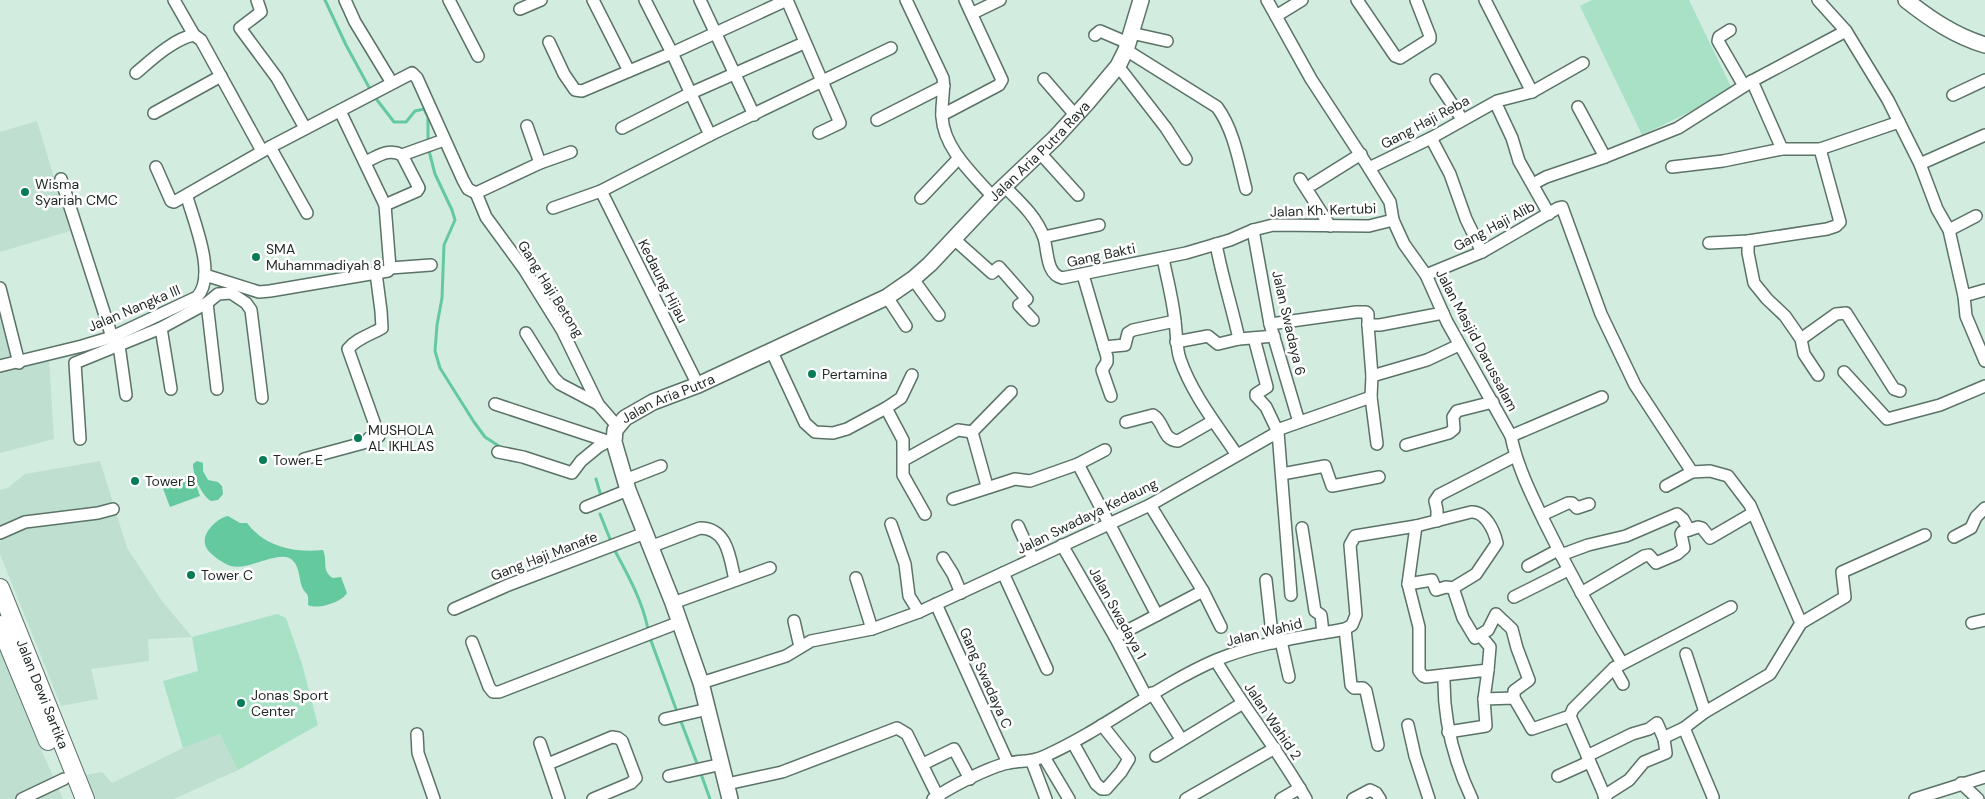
<svg xmlns="http://www.w3.org/2000/svg" width="1985" height="799" viewBox="0 0 1985 799" font-family="'DM Sans',sans-serif">
  <rect width="100%" height="100%" fill="#d2ecdf"/>
  <g fill="#bfdfd0">
    <path d="M37,121L70,231L0,252V132Z"/>
    <path d="M0,308L18,365L49,358L54,439L0,453Z"/>
    <path d="M100,461L127,548L162,601L192,637L148,639L149,661L91,669L98,699L61,706L0,554V490L8,488L25,474Z"/>
    <path d="M0,645L43,754L63,799H0Z"/>
    <path d="M220,734L238,770L174,799H96L85,775L102,772L112,783L183,748Z"/>
  </g>
  <g fill="#a8e1c6">
    <path d="M1592,0H1689L1733,91L1642,135L1580,6Z"/>
    <path d="M277,614L286,618L302,664L318,725L238,770L220,734L183,748L163,681L198,671L192,637Z"/>
  </g>
  <g fill="#65c99f">
    <path d="M197,461L203,463V471L208,480L218,482L222,486L223,494L218,500L211,501C201,495 193,475 193,464Z"/>
    <path d="M192,474L200,496L170,507L162,486Z"/>
    <path d="M228,516L240,523H247C265,547 295,553 323,550C328,560 321,571 333,578L341,577L347,593C342,602 318,610 308,605C308,602 309,598 307,594C304,591 302,588 301,584C299,576 299,565 291,559C278,550 248,571 231,566C224,564 209,554 206,547C200,534 217,518 228,516Z"/>
  </g>
  <g fill="none" stroke-linecap="round" stroke-linejoin="round">
    <g stroke="#65c99f" stroke-width="3">
      <path d="M325,0L346,45L371,91"/>
      <path d="M374,96L394,122H406L415,111L424,109L428,117V147L435,174L452,210L455,220L444,245L442,298L437,325L435,351L440,368L474,422L485,437L502,448"/>
      <path d="M596,479L601,496"/>
      <path d="M600,514L610,539"/>
      <path d="M614,549C628,575 642,600 648,629"/>
      <path d="M650,638L676,709"/>
      <path d="M680,719L698,766"/>
      <path d="M701,774L710,799"/>
    </g>
    <g stroke="#5b7267" stroke-width="14">
      <g id="minor">
        <path d="M174,0L194,35L201,40L262,151"/>
        <path d="M257,0L261,12L240,28L277,78L305,128"/>
        <path d="M345,0L355,22L392,83"/>
        <path d="M449,0L478,56"/>
        <path d="M593,0L629,71"/>
        <path d="M645,0L672,53L710,135"/>
        <path d="M700,0L754,115"/>
        <path d="M787,0L840,123L819,133"/>
        <path d="M906,0L943,78C945,91 941,104 942,117C944,149 973,174 993,197"/>
        <path d="M1267,0L1311,79L1369,168L1390,202L1393,220L1404,244L1426,275L1447,322L1511,436C1517,466 1531,494 1544,521C1568,570 1594,617 1622,663"/>
        <path d="M1357,0L1395,56L1400,58L1430,39V36L1416,0"/>
        <path d="M1485,0L1532,92"/>
        <path d="M1818,0L1846,31L1888,100L1920,164L1937,209L1949,230L1964,296L1966,316L1985,361"/>
        <path d="M520,9L541,0"/>
        <path d="M973,13L1000,0"/>
        <path d="M1276,16L1302,0"/>
        <path d="M1730,30L1719,37L1718,41L1744,86"/>
        <path d="M1131,33L1167,41"/>
        <path d="M1095,35L1100,31L1128,43"/>
        <path d="M549,42L564,74L575,90L582,91L672,53L787,0"/>
        <path d="M1126,50L1217,107C1234,130 1239,162 1246,189"/>
        <path d="M1118,66L1166,128L1186,159"/>
        <path d="M136,73C151,60 175,38 194,35"/>
        <path d="M1044,79L1076,116"/>
        <path d="M1436,80L1462,119"/>
        <path d="M1752,81L1782,149"/>
        <path d="M1953,95L1985,80"/>
        <path d="M1494,104L1497,106L1512,138L1519,161L1549,214"/>
        <path d="M1578,107L1605,157"/>
        <path d="M154,113L221,76"/>
        <path d="M942,115L999,85L1002,80L965,0"/>
        <path d="M877,120L944,86"/>
        <path d="M527,126L540,163"/>
        <path d="M622,128L691,93L804,43"/>
        <path d="M1431,138L1450,174L1466,219L1482,252"/>
        <path d="M270,147L307,213"/>
        <path d="M1040,153L1078,195"/>
        <path d="M365,162C379,156 388,148 402,155L444,140"/>
        <path d="M1920,164L1985,135"/>
        <path d="M156,167L171,201L174,202L270,147L412,73L417,78L463,180L468,189L476,193"/>
        <path d="M1672,167L1723,161L1782,149H1820L1899,122"/>
        <path d="M1369,168L1431,138L1497,101L1532,92L1583,63"/>
        <path d="M61,179L112,337"/>
        <path d="M1300,179L1330,226"/>
        <path d="M1313,184L1361,154"/>
        <path d="M1533,184L1546,177L1605,157L1678,128L1752,81L1846,31"/>
        <path d="M1004,186C1020,202 1037,217 1044,238C1048,251 1046,274 1062,278L1186,253L1230,240L1253,230L1273,225L1369,226L1393,220"/>
        <path d="M601,191L698,385"/>
        <path d="M476,193L486,217L524,269L562,330L598,404L617,426"/>
        <path d="M476,193L540,163L571,152"/>
        <path d="M921,198L959,158"/>
        <path d="M385,205L417,191L419,188L402,155"/>
        <path d="M553,208L601,191L710,135L891,48"/>
        <path d="M1253,230L1270,324L1299,422"/>
        <path d="M1949,230L1976,216"/>
        <path d="M1044,237L1099,225"/>
        <path d="M954,239L992,273L999,267L1027,299L1019,305L1033,320"/>
        <path d="M1748,241V253L1754,283L1767,299L1785,316L1801,339L1804,354L1818,375"/>
        <path d="M1709,243L1748,241L1827,229L1836,226L1840,222L1820,149"/>
        <path d="M1216,244C1222,277 1232,307 1239,339"/>
        <path d="M1163,258C1167,279 1173,300 1175,322C1177,335 1176,347 1180,359C1192,394 1217,425 1237,455"/>
        <path d="M390,268L431,265"/>
        <path d="M205,275L259,292L270,291L388,271L390,268L385,205L340,111"/>
        <path d="M1083,275L1107,357V362L1102,370L1111,396"/>
        <path d="M1426,275L1482,252L1558,208L1562,207L1601,314L1635,385L1692,472"/>
        <path d="M913,279L939,315"/>
        <path d="M0,288L19,363"/>
        <path d="M1964,296L1985,290"/>
        <path d="M887,297L906,326"/>
        <path d="M207,303L217,389"/>
        <path d="M1270,324L1356,312H1366L1368,314V325H1380L1443,313"/>
        <path d="M1368,325L1372,376"/>
        <path d="M161,328L171,389"/>
        <path d="M526,333L554,378L560,384L598,404"/>
        <path d="M1254,338L1267,387L1256,394V396L1266,407L1277,430"/>
        <path d="M1801,339L1836,314L1846,313L1894,389L1900,391"/>
        <path d="M1176,342L1208,336L1218,344L1239,339L1274,336"/>
        <path d="M119,345L126,395"/>
        <path d="M1104,347L1125,345L1128,333L1133,330L1175,321"/>
        <path d="M771,350L805,423L815,432L833,433L847,429L886,408L903,440V475L925,514"/>
        <path d="M0,366L82,346L112,337L197,297C217,276 194,222 187,197"/>
        <path d="M1844,372L1887,419L1940,405L1985,386"/>
        <path d="M495,404L607,441"/>
        <path d="M886,408L901,398L912,375"/>
        <path d="M1126,422L1153,415C1165,422 1162,440 1178,441L1213,421"/>
        <path d="M972,432L1011,392"/>
        <path d="M1278,432L1291,595"/>
        <path d="M1511,436L1602,397"/>
        <path d="M80,439L75,363L161,328L207,303L218,294L231,293L246,303L251,310L262,398"/>
        <path d="M1377,444L1371,397L1372,376L1427,360L1459,345"/>
        <path d="M1406,445L1449,433L1454,429L1453,417L1457,411L1493,402"/>
        <path d="M498,452L523,457L572,473L581,461L598,447L614,438"/>
        <path d="M304,459L367,442L369,438L379,436L348,349C357,338 370,335 382,328L381,311L376,273"/>
        <path d="M904,460L958,430L972,432L987,486"/>
        <path d="M1078,464L1157,615"/>
        <path d="M1282,474L1325,466L1332,486L1379,477"/>
        <path d="M625,480L661,466"/>
        <path d="M1666,486L1692,472L1710,471L1728,476L1750,505L1801,623"/>
        <path d="M953,499L1015,479L1030,481L1078,464L1105,450"/>
        <path d="M1150,505L1203,591L1221,627"/>
        <path d="M586,507L628,490"/>
        <path d="M1542,515L1568,503H1572L1577,508L1589,504"/>
        <path d="M1437,521V510L1435,501L1439,495L1515,456"/>
        <path d="M891,524L905,564L909,596L919,612"/>
        <path d="M1018,526L1033,559"/>
        <path d="M1416,526L1408,584L1419,627V671L1423,676L1426,677L1488,670L1484,699"/>
        <path d="M1302,528L1315,611L1321,615L1323,633"/>
        <path d="M0,533L25,522L98,513L113,509"/>
        <path d="M1954,537L1971,528L1976,517L1985,508"/>
        <path d="M1062,545L1115,637L1146,696"/>
        <path d="M650,547L700,528C728,528 730,559 735,580"/>
        <path d="M1561,555L1588,545L1626,536L1677,514L1683,519L1689,530L1698,527L1702,528L1710,538L1753,513"/>
        <path d="M943,558L953,574L961,593"/>
        <path d="M1528,566L1558,550"/>
        <path d="M1003,573L1047,669"/>
        <path d="M856,578L872,629"/>
        <path d="M1266,580L1273,643"/>
        <path d="M1453,588L1463,618L1475,638L1488,630L1496,614L1512,629L1517,648L1529,680L1514,691V698"/>
        <path d="M1581,593L1644,556L1649,555L1656,563L1677,554L1684,548L1681,534L1682,532L1689,530"/>
        <path d="M1514,597L1568,570"/>
        <path d="M673,603L770,568"/>
        <path d="M936,604L1008,763"/>
        <path d="M454,609L506,586L645,533"/>
        <path d="M794,621L800,647"/>
        <path d="M1972,623L1985,620"/>
        <path d="M1345,629L1351,685L1354,688H1363L1366,691L1378,745"/>
        <path d="M1480,635L1490,647L1488,670"/>
        <path d="M1115,637L1203,591"/>
        <path d="M1281,641L1289,677"/>
        <path d="M472,642L489,687L493,692H499L680,622"/>
        <path d="M1686,654L1705,712"/>
        <path d="M1216,661C1244,708 1279,751 1306,799"/>
        <path d="M1614,668L1623,684"/>
        <path d="M1444,675C1443,719 1453,759 1472,799"/>
        <path d="M701,683L786,656L811,641L872,629L919,612L1150,505L1278,432L1277,430L1371,397"/>
        <path d="M1152,693L1181,739"/>
        <path d="M665,719L708,709"/>
        <path d="M1408,725L1415,756L1429,799"/>
        <path d="M1684,728L1713,797"/>
        <path d="M1448,732L1486,726L1484,699L1514,698L1532,729L1570,716"/>
        <path d="M417,734L418,753L434,799"/>
        <path d="M540,743L559,799"/>
        <path d="M1073,743L1096,784L1102,789H1106L1121,772L1129,759L1102,725"/>
        <path d="M1156,756L1243,703"/>
        <path d="M1587,756L1632,734L1649,729L1657,723L1664,739"/>
        <path d="M1044,757L1069,799"/>
        <path d="M1032,762L1046,799"/>
        <path d="M548,764L612,737L618,738L622,741L636,778L631,783L593,799"/>
        <path d="M923,764L954,749L970,779"/>
        <path d="M669,776L722,764"/>
        <path d="M1558,776L1589,762"/>
        <path d="M1961,783L1978,799"/>
        <path d="M727,784L782,772L897,728L907,734L939,799"/>
        <path d="M1604,796L1629,780L1644,762L1666,753L1664,739L1665,737L1684,728L1705,712L1770,674L1801,623L1845,597L1842,572L1925,535"/>
        <path d="M22,799L64,779"/>
        <path d="M933,799C950,787 989,767 1008,763C1023,760 1030,763 1045,756C1105,729 1156,686 1216,660C1257,643 1302,637 1345,629L1352,625L1356,615L1350,545L1355,536L1416,526L1471,512C1485,511 1494,530 1497,543L1476,574L1453,588L1446,587L1436,590L1432,580L1408,584"/>
        <path d="M1186,799L1275,748"/>
        <path d="M1281,799L1300,788"/>
        <path d="M1353,799L1370,790L1376,793L1380,799"/>
        <path d="M1606,799L1570,716L1573,709L1614,668L1731,607"/>
        <path d="M1915,799L1985,777"/>
      </g>
    </g>
    <g stroke="#5b7267" stroke-width="18">
      <g id="major">
        <path d="M1906,0C1930,19 1955,36 1985,45"/>
        <path id="s1" d="M730,799L701,683L673,603L628,490L614,442L615,430L625,418L653,402L698,385L887,297L913,279L930,264L993,197L1055,138L1087,103L1118,66L1126,50L1141,0"/>
      </g>
    </g>
    <g stroke="#5b7267" stroke-width="20">
      <g id="highway">
        <path id="s2" d="M0,588L85,799"/>
        <path d="M0,625L48,741"/>
      </g>
    </g>
    <use href="#minor" stroke="#fff" stroke-width="11"/>
    <use href="#major" stroke="#fff" stroke-width="15"/>
    <use href="#highway" stroke="#fff" stroke-width="18"/>
  </g>
  <g fill="#067b57" stroke="#fff" stroke-width="2">
    <circle cx="25" cy="192" r="5"/>
    <circle cx="256" cy="257" r="5"/>
    <circle cx="812" cy="374" r="5"/>
    <circle cx="358" cy="438" r="5"/>
    <circle cx="263" cy="460" r="5"/>
    <circle cx="135" cy="481" r="5"/>
    <circle cx="191" cy="575" r="5"/>
    <circle cx="241" cy="703" r="5"/>
  </g>
  <g text-anchor="middle" stroke-width="5" stroke-linejoin="round" paint-order="stroke">
    <g font-size="14" fill="#1f2824" stroke="#fff">
      <text transform="translate(1425 122) rotate(-28)" y="5">Gang Haji Reba</text>
      <text dy="5" stroke="none"><textPath href="#s1" startOffset="904">Jalan Aria Putra Raya</textPath></text>
      <text transform="translate(1323 210) rotate(-2)" y="5">Jalan Kh. Kertubi</text>
      <text transform="translate(1494 226) rotate(-28)" y="5">Gang Haji Alib</text>
      <text transform="translate(1101 255) rotate(-12)" y="5">Gang Bakti</text>
      <text transform="translate(663 281) rotate(63)" y="5">Kedaung Hijau</text>
      <text transform="translate(551 289) rotate(58)" y="5">Gang Haji Betong</text>
      <text transform="translate(134 308) rotate(-23)" y="5">Jalan Nangka III</text>
      <text transform="translate(1289 323) rotate(77)" y="5">Jalan Swadaya 6</text>
      <text transform="translate(1477 340) rotate(62)" y="5">Jalan Masjid Darussalam</text>
      <text dy="5" stroke="none"><textPath href="#s1" startOffset="451">Jalan Aria Putra</textPath></text>
      <text transform="translate(1087 516) rotate(-26)" y="5">Jalan Swadaya Kedaung</text>
      <text transform="translate(544 556) rotate(-21)" y="5">Gang Haji Manafe</text>
      <text transform="translate(1118 613) rotate(61)" y="5">Jalan Swadaya 1</text>
      <text transform="translate(1264 632) rotate(-14)" y="5">Jalan Wahid</text>
      <text transform="translate(986 678) rotate(66)" y="5">Gang Swadaya C</text>
      <text dy="5" stroke="none"><textPath href="#s2" startOffset="114">Jalan Dewi Sartika</textPath></text>
      <text transform="translate(1273 721) rotate(56)" y="5">Jalan Wahid 2</text>
    </g>
    <g font-size="14" fill="#1f2824" stroke="#fff" text-anchor="start">
      <text x="35" y="189">Wisma<tspan x="35" dy="16">Syariah CMC</tspan></text>
      <text x="266" y="254">SMA<tspan x="266" dy="16">Muhammadiyah 8</tspan></text>
      <text x="822" y="379">Pertamina</text>
      <text x="368" y="435">MUSHOLA<tspan x="368" dy="16">AL IKHLAS</tspan></text>
      <text x="273" y="465">Tower E</text>
      <text x="145" y="486">Tower B</text>
      <text x="201" y="580">Tower C</text>
      <text x="251" y="700">Jonas Sport<tspan x="251" dy="16">Center</tspan></text>
    </g>
  </g>
</svg>
